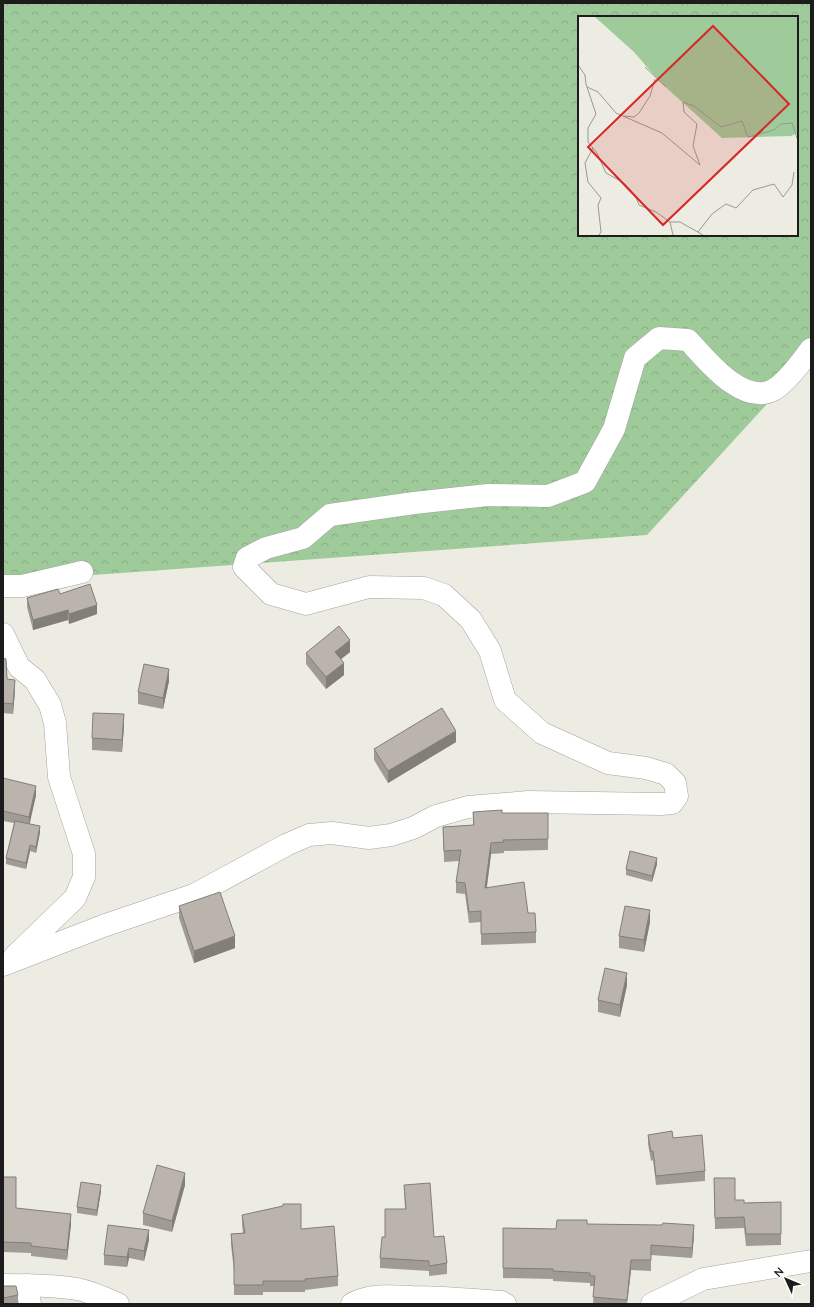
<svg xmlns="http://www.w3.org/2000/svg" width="814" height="1307" viewBox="0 0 814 1307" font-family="Quicksand,sans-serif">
  <defs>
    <pattern id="forest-crowns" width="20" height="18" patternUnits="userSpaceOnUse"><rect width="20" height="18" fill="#9ecb99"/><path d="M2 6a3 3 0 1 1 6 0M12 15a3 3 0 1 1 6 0" fill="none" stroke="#88ae83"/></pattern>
  </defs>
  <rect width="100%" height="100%" fill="#edece2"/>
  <path fill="url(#forest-crowns)" fill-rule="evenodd" d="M3,3H811V356L647,535L24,580L3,579ZM579,17H797V235H579Z"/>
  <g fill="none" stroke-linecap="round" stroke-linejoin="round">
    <g stroke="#a3a3a3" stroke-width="23">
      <g id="minor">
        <path d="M3,586H22L82,572"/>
        <path d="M3,634L19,667L35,680L50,705L55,723L59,777L84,854V877L75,898L15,956"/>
        <path d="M3,965L103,926L194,895L286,845L309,835L332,833L369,838L391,835L413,828L436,816L468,807L528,802L661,804L672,803L677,796L675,783L666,774L646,768L608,763L542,733L505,700L490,651L471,620L444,595L424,588L369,587L306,604L271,594L244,567L247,558L266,548L303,538L330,515L414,503L488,495L548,496L585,482L614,429L635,358L659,338L688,340C706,359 742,406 773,390C785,384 803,360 811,349"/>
        <path d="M3,1285C27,1285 53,1285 77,1289C92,1292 105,1298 118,1304"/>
        <path d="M27,1285L30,1304"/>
        <path d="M352,1304C370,1294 392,1296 412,1297C442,1297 471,1300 501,1302L505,1304"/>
        <path d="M652,1304L703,1279L811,1261"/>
      </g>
    </g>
    <use href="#minor" stroke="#fff" stroke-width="22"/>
  </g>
  <g fill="#a09b94">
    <path d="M60,594L97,614L69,624L68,620L33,630L27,607V598Z"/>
    <path d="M350,652L341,659L344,675L326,689L306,664V653Z"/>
    <path d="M3,658L7,679L15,690L13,714L3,713Z"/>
    <path d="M169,681L163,709L138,704V692Z"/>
    <path d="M124,726L122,752L92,750V738Z"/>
    <path d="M456,742L388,783L374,760V749Z"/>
    <path d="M3,779L36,795L29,824L40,832L36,853L30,851L26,869L6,864V858L14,823L3,821Z"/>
    <path d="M473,812L502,813H548V850L504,851V853L491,854L487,887L528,913L536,932V943L481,945V922L469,923L465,894L456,893V882L459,861L444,862L443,827L473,825Z"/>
    <path d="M657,864L652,882L626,875V869Z"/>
    <path d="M179,906L235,948L194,963L179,918Z"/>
    <path d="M650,922L644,952L619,948V936Z"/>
    <path d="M627,985L620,1017L598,1012V1000Z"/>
    <path d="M648,1135L673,1138L705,1171V1181L656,1185L653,1160L651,1161L648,1144Z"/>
    <path d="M3,1177L16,1208L71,1224L67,1260L31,1256V1253L3,1252Z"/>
    <path d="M714,1178L735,1200L744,1203L781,1202V1245L746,1246L744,1228L715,1229Z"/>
    <path d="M185,1185L172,1232L143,1225V1213Z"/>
    <path d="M404,1185L434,1237L447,1263V1274L429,1276V1271L380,1268V1258L385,1237L405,1209Z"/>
    <path d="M101,1191L97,1216L77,1213V1207Z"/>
    <path d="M242,1215L301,1229L338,1276V1286L305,1290V1292H263V1295H234V1271L231,1245V1234L243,1233L242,1225Z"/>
    <path d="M587,1224L694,1235L692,1258L651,1255V1271L631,1270L627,1304H593L594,1286H590V1283L553,1281V1279L503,1278V1228L556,1229Z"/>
    <path d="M149,1240L144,1261L129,1258L127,1267L104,1265V1255Z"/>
    <path d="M3,1286L18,1295V1304H3Z"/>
  </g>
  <g fill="#827e78">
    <path d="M97,605V614L69,624V614Z"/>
    <path d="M68,610V620L33,630V620Z"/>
    <path d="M350,640V652L335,664V652Z"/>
    <path d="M344,663V675L326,689V677Z"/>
    <path d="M169,669V681L163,709V698Z"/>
    <path d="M15,680V690L13,714V704Z"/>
    <path d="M124,714V726L122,752V740Z"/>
    <path d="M456,731V742L388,783V771Z"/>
    <path d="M36,786V795L29,827V817Z"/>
    <path d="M40,826V832L36,853V847Z"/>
    <path d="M491,843V854L485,899V888Z"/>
    <path d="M30,845V851L26,869V863Z"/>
    <path d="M657,858V864L652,882V876Z"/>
    <path d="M650,910V922L644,952V940Z"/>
    <path d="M235,936V948L194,963V951Z"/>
    <path d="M627,973V985L620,1017V1005Z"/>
    <path d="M185,1173V1185L172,1232V1221Z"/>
    <path d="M101,1185V1191L97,1216V1210Z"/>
    <path d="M71,1214V1224L67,1260V1250Z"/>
    <path d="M694,1225V1235L692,1258V1248Z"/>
    <path d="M149,1230V1240L144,1261V1251Z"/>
    <path d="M129,1248V1258L127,1267V1257Z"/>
    <path d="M631,1260V1270L627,1304Z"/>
  </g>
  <g fill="#bab4ac" stroke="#827e78">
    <path d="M90,584L97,605L69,614L68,610L33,620L27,598L58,589L60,594Z"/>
    <path d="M339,626L350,640L335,652L344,663L326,677L306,653Z"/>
    <path d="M3,658L6,659L7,679L15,680L13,704L3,703Z"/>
    <path d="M144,664L169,669L163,698L138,692Z"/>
    <path d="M442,708L456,731L388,771L374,749Z"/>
    <path d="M93,713L124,714L122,740L92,738Z"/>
    <path d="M3,778L36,786L29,817L3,811Z"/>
    <path d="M502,810V813H548V839L503,840L504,842L491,843L485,888L524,882L528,913H535L536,932L481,934V911L469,912L465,883L456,882L461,850L444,851L443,827L474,825L473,812Z"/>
    <path d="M15,821L40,826L36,847L30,845L26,863L6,858Z"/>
    <path d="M630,851L657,858L652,876L626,869Z"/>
    <path d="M220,892L235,936L194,951L179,906Z"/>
    <path d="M625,906L650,910L644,940L619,936Z"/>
    <path d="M605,968L627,973L620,1005L598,1000Z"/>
    <path d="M672,1131L673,1138L702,1135L705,1171L656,1176L653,1151L651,1152L648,1135Z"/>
    <path d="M157,1165L185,1173L172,1221L143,1213Z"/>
    <path d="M3,1177H16V1208L71,1214L67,1250L31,1246V1243L3,1242Z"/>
    <path d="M714,1178H735V1200H744V1203L781,1202V1234H746L744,1217L715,1218Z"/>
    <path d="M81,1182L101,1185L97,1210L77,1207Z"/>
    <path d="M430,1183L434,1237L444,1236L447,1263L429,1266V1261L380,1258L382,1237H385V1209H406L404,1185Z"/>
    <path d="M283,1204H301V1229L334,1226L338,1276L305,1279V1281H263V1285H234V1261L231,1234L245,1233L242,1215L283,1206Z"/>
    <path d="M557,1220H587V1224L662,1225L663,1223L694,1225L692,1248L651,1245V1260H631L627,1300L593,1297L595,1276H590V1273L553,1271V1269L503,1268V1228L556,1229Z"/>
    <path d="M108,1225L149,1230L144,1251L129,1248L127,1257L104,1255Z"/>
    <path d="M3,1286H16L18,1295L3,1298Z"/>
  </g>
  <g transform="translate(578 16)">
    <rect width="220" height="220" fill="#edece2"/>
    <path d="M17,1H220V117L213,120L144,122L82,66L56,36Z" fill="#9ecb99"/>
    <path fill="none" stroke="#999993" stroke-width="1" d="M0,49L7,59L8,68L18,98L10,112V126L19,137L28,157L46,167L57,179L61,189L78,196L92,206L95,219M67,51L88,71M9,71L20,76L38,97L84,117L122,149M46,100L56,101L61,97L72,80L77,63M15,132L7,147L10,166L23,182L20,189L23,216L21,219M122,149L115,130L119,108L106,96L105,86L116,90L143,111L164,105L170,121L196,114L203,108L214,107L220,125M92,206H102L125,219M120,216L134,198L145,190L148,188L158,192L175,174L196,168L205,181L214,169L216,156"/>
    <path fill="#d62828" fill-opacity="0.15" stroke="#d62828" stroke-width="2" d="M135,10L211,88L85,209L10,131Z"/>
    <rect width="220" height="220" fill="none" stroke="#1c1c1c" stroke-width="2"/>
  </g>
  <rect width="814" height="1307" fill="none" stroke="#1c1c1c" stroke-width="8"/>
  <g transform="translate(786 1279) rotate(314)" stroke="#ffffff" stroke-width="3" paint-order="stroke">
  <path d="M0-3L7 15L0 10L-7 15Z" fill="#1c1c1c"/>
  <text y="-6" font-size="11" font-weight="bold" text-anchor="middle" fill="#1c1c1c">N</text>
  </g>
</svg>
